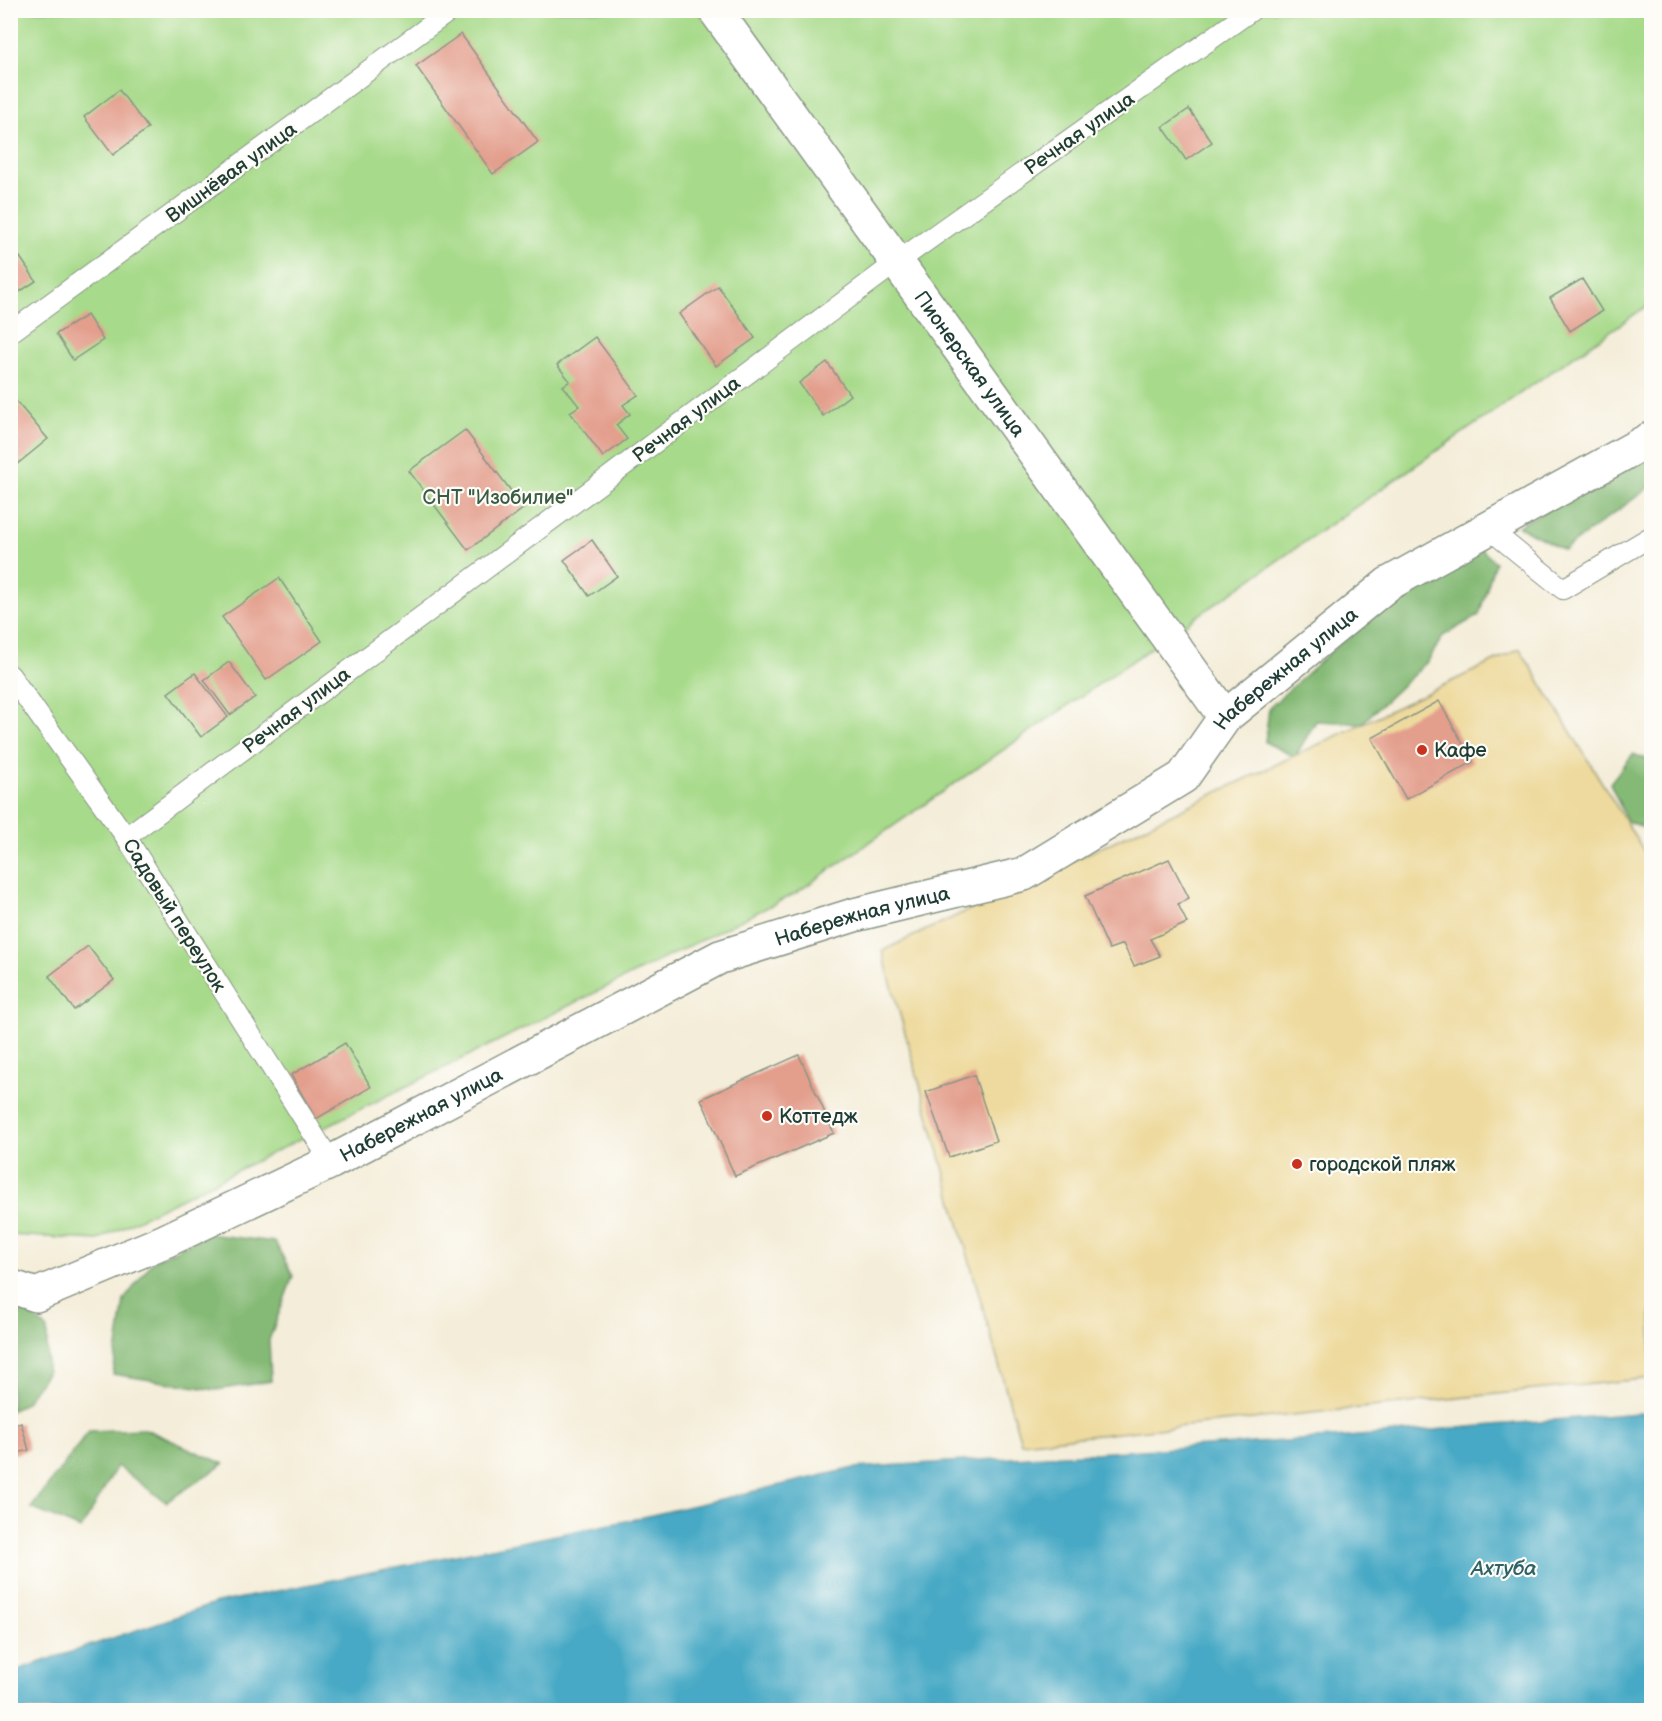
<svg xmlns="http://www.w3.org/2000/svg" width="1662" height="1721" viewBox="0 0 1662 1721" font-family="'Balsamiq Sans',sans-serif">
  <rect width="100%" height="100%" fill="#fdfcf7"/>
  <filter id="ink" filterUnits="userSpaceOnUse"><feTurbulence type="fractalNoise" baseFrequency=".0167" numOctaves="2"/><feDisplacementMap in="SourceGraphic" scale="12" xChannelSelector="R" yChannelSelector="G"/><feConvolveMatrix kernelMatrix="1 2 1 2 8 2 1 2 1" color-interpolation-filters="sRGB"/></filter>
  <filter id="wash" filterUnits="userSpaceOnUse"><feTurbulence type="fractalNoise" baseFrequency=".008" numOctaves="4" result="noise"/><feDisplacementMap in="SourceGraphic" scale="24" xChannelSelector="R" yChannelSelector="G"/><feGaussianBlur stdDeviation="1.35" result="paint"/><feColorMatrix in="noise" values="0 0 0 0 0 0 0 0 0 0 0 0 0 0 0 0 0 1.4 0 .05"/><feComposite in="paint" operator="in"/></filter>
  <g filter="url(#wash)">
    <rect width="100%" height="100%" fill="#f4edd9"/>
    <path fill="#a7da8a" stroke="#638c5f" stroke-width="1.5" d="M10,11H1651V303L796,893L97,1240L11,1235Z"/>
    <g fill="#85ba76" stroke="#527c55" stroke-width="1.5">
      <path d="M1651,452V486L1564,550L1518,526Z"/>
      <path d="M1480,548L1495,562L1479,615L1443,636L1428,661L1362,723L1316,721L1295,757L1265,742L1269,708L1392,595Z"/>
      <path d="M1633,754L1651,761V831L1627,821L1610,783Z"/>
      <path d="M207,1234L275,1242L293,1276L269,1340L271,1381L216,1390L113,1374L124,1300L153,1261Z"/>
      <path d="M21,1307L47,1328V1373L25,1403L11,1411V1315Z"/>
      <path d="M145,1429L224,1464L166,1502L117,1466L81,1529L31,1508L89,1431Z"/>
    </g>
    <path fill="#eeda9e" stroke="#868c69" stroke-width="1.5" d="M1520,649L1645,853L1651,852V1378L1021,1443L882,951Z"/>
    <path fill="#46a9c5" stroke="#32737c" stroke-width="1.5" d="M1651,1412V1710H11V1672L217,1603L626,1521L854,1468L1347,1437Z"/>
    <g id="blocks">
      <g fill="#e39e8c">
        <path d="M461,34L538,142L493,174L416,66Z"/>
        <path d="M119,90L148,128L113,155L84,117Z"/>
        <path d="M1189,109L1212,142L1186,160L1163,127Z"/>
        <path d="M20,257L36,281L10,298V263Z"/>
        <path d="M1582,279L1602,311L1570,331L1550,298Z"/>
        <path d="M718,286L755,338L716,366L679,314Z"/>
        <path d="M87,315L103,340L73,360L56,334Z"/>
        <path d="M595,337L638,395L623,405L630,414L616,425L627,439L603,457L570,412L579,406L563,386L570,381L557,365Z"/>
        <path d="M827,362L850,395L823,416L799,383Z"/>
        <path d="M10,394L48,439L10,470Z"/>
        <path d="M465,430L524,508L468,550L409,471Z"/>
        <path d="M592,540L617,576L589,596L564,560Z"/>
        <path d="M279,578L322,641L266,680L222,617Z"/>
        <path d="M229,662L255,697L230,715L204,680Z"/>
        <path d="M195,673L228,717L201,737L168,693Z"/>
        <path d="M1439,701L1473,762L1406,799L1372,738Z"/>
        <path d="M1169,859L1189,898L1178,904L1187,923L1150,939L1160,956L1134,966L1123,944L1109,949L1085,896Z"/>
        <path d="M88,946L114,980L74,1010L49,976Z"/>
        <path d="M345,1043L371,1087L316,1119L291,1075Z"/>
        <path d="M799,1055L834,1133L735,1176L701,1099Z"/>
        <path d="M974,1075L996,1141L949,1157L926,1092Z"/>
        <path d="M21,1423L29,1450L10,1455V1426Z"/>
      </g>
    </g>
  </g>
  <g filter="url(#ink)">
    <use href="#blocks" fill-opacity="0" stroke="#8a9586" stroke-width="1.5"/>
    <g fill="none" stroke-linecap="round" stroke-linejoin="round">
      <g stroke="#8a9586" stroke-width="22">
        <g id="lane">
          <path d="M10,333L451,10"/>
          <path d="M1488,528L1563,589L1652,536"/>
          <path d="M10,675L126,837L331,1162"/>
          <path d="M126,837L897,262L1252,10"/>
        </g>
      </g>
      <g stroke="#8a9586" stroke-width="36">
        <g id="street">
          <path id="s1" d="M715,10L1225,717"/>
          <path id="s2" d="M10,1286L36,1295L165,1241L331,1162L720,957L854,915L1024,874L1183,777L1225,717L1388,584L1652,438"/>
        </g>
      </g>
      <use href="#lane" stroke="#fff" stroke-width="20"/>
      <use href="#street" stroke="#fff" stroke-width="33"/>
    </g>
  </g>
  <g fill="#c8321e" stroke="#fdfcf7" stroke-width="2">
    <circle cx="1422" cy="750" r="6"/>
    <circle cx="767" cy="1116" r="6"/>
    <circle cx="1297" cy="1164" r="6"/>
  </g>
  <g text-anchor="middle" stroke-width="4.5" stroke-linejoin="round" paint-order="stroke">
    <g font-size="20" fill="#1f3d34" stroke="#fdfcf7">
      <text transform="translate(1079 133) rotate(-35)" y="7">Речная улица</text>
      <text transform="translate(231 172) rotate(-36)" y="7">Вишнёвая улица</text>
      <text dy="7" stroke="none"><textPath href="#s1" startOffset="436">Пионерская улица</textPath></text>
      <text transform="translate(686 419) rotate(-37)" y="7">Речная улица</text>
      <text dy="7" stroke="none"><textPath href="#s2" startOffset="1443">Набережная улица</textPath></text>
      <text transform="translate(296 710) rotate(-37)" y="7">Речная улица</text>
      <text transform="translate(175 915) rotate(58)" y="7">Садовый переулок</text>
      <text dy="7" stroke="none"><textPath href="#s2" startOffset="939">Набережная улица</textPath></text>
      <text dy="7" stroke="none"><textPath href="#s2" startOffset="453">Набережная улица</textPath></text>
    </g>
    <g font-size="20" fill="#3a5c45" stroke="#fdfcf7">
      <text x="498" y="504">СНТ "Изобилие"</text>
    </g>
    <g font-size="20" fill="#1f3d34" stroke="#fdfcf7" text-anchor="start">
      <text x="1434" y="757">Кафе</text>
      <text x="779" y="1123">Коттедж</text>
      <text x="1309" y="1171">городской пляж</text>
    </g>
    <g font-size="21" font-style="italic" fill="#2d6367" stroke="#fdfcf7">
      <text x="1504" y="1575">Ахтуба</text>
    </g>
  </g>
  <rect width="1662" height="1721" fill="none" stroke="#fdfcf7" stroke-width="36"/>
</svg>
